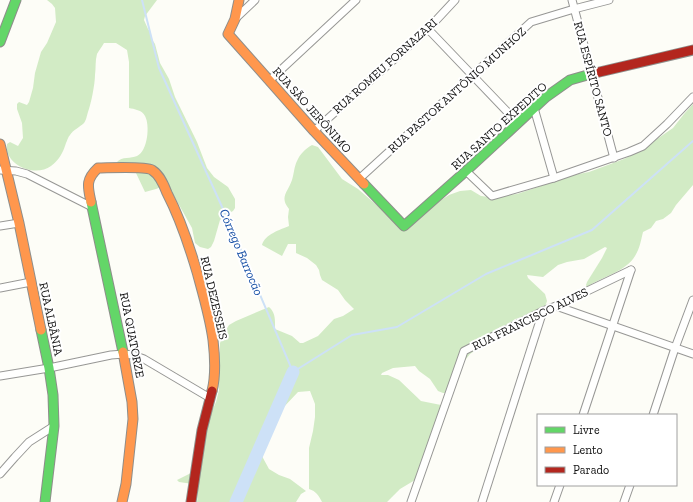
<svg xmlns="http://www.w3.org/2000/svg" width="693" height="502" viewBox="0 0 693 502" font-family="'Zilla Slab',serif">
  <rect width="100%" height="100%" fill="#fdfdf7"/>
  <g fill="#d2ebc5">
    <path d="M47,0H157L145,16L144,20L148,29L151,33V38L155,44L160,63L169,79L175,97L197,142L207,168L214,177L228,187L235,199V208L233,211L225,215L220,220L214,241L211,247L208,249L200,247L195,243L192,228L169,187L164,186L156,189L145,192L136,173L129,167L117,162C122,156 131,159 137,156C148,151 150,125 145,116C142,110 134,109 129,108V62L127,50L116,43H104C102,47 99,50 97,54C95,61 96,68 95,75C95,84 91,104 88,112C87,115 86,121 84,123C80,127 73,130 70,135C68,137 67,141 66,143C63,153 59,160 51,166C35,178 4,165 7,144L10,142L18,146L23,138L22,123L17,109V104L19,102L27,105L29,102L33,88L35,73L41,52L47,43L56,22L55,8L52,4Z"/>
    <path d="M693,104V185L676,205L671,213L663,219L656,221L651,228L643,232C641,240 640,248 635,256C626,271 605,276 590,285L588,289L586,285L587,282L602,258L607,248L605,247L584,259L567,262L558,265L543,277L527,275L528,278L545,294L547,301L545,307L532,316L515,319L490,340L470,354L462,364L447,393H443L438,391L430,379L419,371L415,366L393,368L382,373L381,375H388L399,380L421,401L441,405L445,410L428,463L415,480L400,489L387,502H322C319,496 316,491 309,489V448L313,431L315,417V404L310,391L298,392L281,410L265,427L258,437L263,458L269,469L279,475L290,479L306,491L301,494L296,502H197L198,493L193,484L179,482L177,480L193,472L209,418L216,402L219,390L217,370L220,351V343L226,330L229,325L236,321L269,307C276,313 275,321 275,329L292,336L300,343H303L318,336L334,319L343,316L354,309L345,300L338,290L322,280L320,275L319,270L316,265L307,258L296,253V244H288L282,256L262,245C265,234 280,230 289,226L288,217L289,209C279,197 288,192 292,180C294,174 294,167 297,161C300,154 305,149 312,145L318,147L342,179L358,189L393,219L416,221L422,216L427,209L449,195L460,191L471,190L481,196L489,197L517,194L541,186L553,179L589,172L624,159L638,152L673,128L684,114Z"/>
  </g>
  <g fill="none" stroke-linecap="round" stroke-linejoin="round">
    <path stroke="#cde1f7" stroke-width="2" d="M142,0L159,68L228,220L293,372L352,335L397,327L486,274L592,230L693,141"/>
    <path stroke="#cde1f7" stroke-width="13" d="M236,502L293,372"/>
    <g stroke="#979795" stroke-width="9">
      <g id="street">
        <path d="M572,0L614,158"/>
        <path d="M235,19L255,0"/>
        <path d="M428,29L518,123"/>
        <path d="M270,80L356,0"/>
        <path d="M534,108L554,178"/>
        <path d="M314,131L428,29L455,0"/>
        <path d="M0,170L16,171L27,174L92,207"/>
        <path d="M466,171L492,196L554,178L629,152L643,146L667,124L693,97"/>
        <path d="M359,179L531,22L574,9L609,0"/>
        <path d="M0,226L19,223"/>
        <path d="M0,288L31,282"/>
        <path d="M556,306L693,354"/>
        <path d="M0,376L49,368L111,355L124,354L133,355L144,359L210,398"/>
        <path d="M583,415L631,270"/>
        <path d="M653,415L675,348L693,300"/>
        <path d="M0,474L15,457L29,442L54,426"/>
        <path d="M411,502L464,351L543,311L556,306L631,270"/>
        <path d="M482,502L543,311"/>
        <path d="M554,502L560,485"/>
        <path d="M624,502L630,485"/>
      </g>
    </g>
    <g stroke="#8e8e8b" stroke-width="11">
      <g id="fast">
        <path d="M0,42L16,0"/>
        <path d="M364,184L404,226L466,171L546,97L570,80L591,74"/>
        <path d="M91,202L123,352"/>
        <path d="M41,330L49,368L53,395L54,426L45,502"/>
      </g>
    </g>
    <g stroke="#8e8e8b" stroke-width="11">
      <g id="slow">
        <path d="M239,0L235,19L228,34L314,131L364,184"/>
        <path d="M0,144L19,223L41,330"/>
        <path d="M91,202C88,187 85,180 98,168C108,168 145,166 152,170C160,175 164,185 167,193C180,218 189,245 197,272C203,294 210,317 213,340C215,357 216,375 212,391"/>
        <path d="M122,502L126,484L133,419L132,402L123,352"/>
      </g>
    </g>
    <g stroke="#8e8e8b" stroke-width="11">
      <g id="jam">
        <path d="M591,74L693,50"/>
        <path d="M191,502L202,430L212,391"/>
      </g>
    </g>
    <use href="#street" stroke="#fffffe" stroke-width="7"/>
    <use href="#fast" stroke="#63d668" stroke-width="9"/>
    <use href="#slow" stroke="#ff974d" stroke-width="9"/>
    <use href="#jam" stroke="#b3261e" stroke-width="9"/>
  </g>
  <g text-anchor="middle" stroke-width="4" stroke-linejoin="round" paint-order="stroke">
    <g font-size="12" fill="#111" stroke="#fff">
      <text transform="translate(385 66) rotate(-42)" y="4">RUA ROMEU FORNAZARI</text>
      <text transform="translate(593 79) rotate(75)" y="4">RUA ESPÍRITO SANTO</text>
      <text transform="translate(457 90) rotate(-42)" y="4">RUA PASTOR ANTÔNIO MUNHOZ</text>
      <text transform="translate(312 110) rotate(48)" y="4">RUA SÃO JERÔNIMO</text>
      <text transform="translate(499 126) rotate(-42)" y="4">RUA SANTO EXPEDITO</text>
      <text transform="translate(214 298) rotate(77)" y="4">RUA DEZESSEIS</text>
      <text transform="translate(51 319) rotate(78)" y="4">RUA ALBÂNIA</text>
      <text transform="translate(530 319) rotate(-26)" y="4">RUA FRANCISCO ALVES</text>
      <text transform="translate(132 335) rotate(79)" y="4">RUA QUATORZE</text>
    </g>
    <g font-size="13" font-style="italic" fill="#1750a6" stroke="#fff">
      <text transform="translate(242 252) rotate(67)" y="5">Córrego Barrocão</text>
    </g>
  </g>
  <rect x="537" y="414" width="140" height="72" fill="#ffffff" stroke="#a0a0a0"/>
  <rect x="545" y="427" width="20" height="6" fill="#63d668" stroke="#a0a0a0"/>
  <text x="573" y="434" font-size="12" fill="#111111">Livre</text>
  <rect x="545" y="447" width="20" height="6" fill="#ff974d" stroke="#a0a0a0"/>
  <text x="573" y="454" font-size="12" fill="#111111">Lento</text>
  <rect x="545" y="467" width="20" height="6" fill="#b3261e" stroke="#a0a0a0"/>
  <text x="573" y="474" font-size="12" fill="#111111">Parado</text>
</svg>
